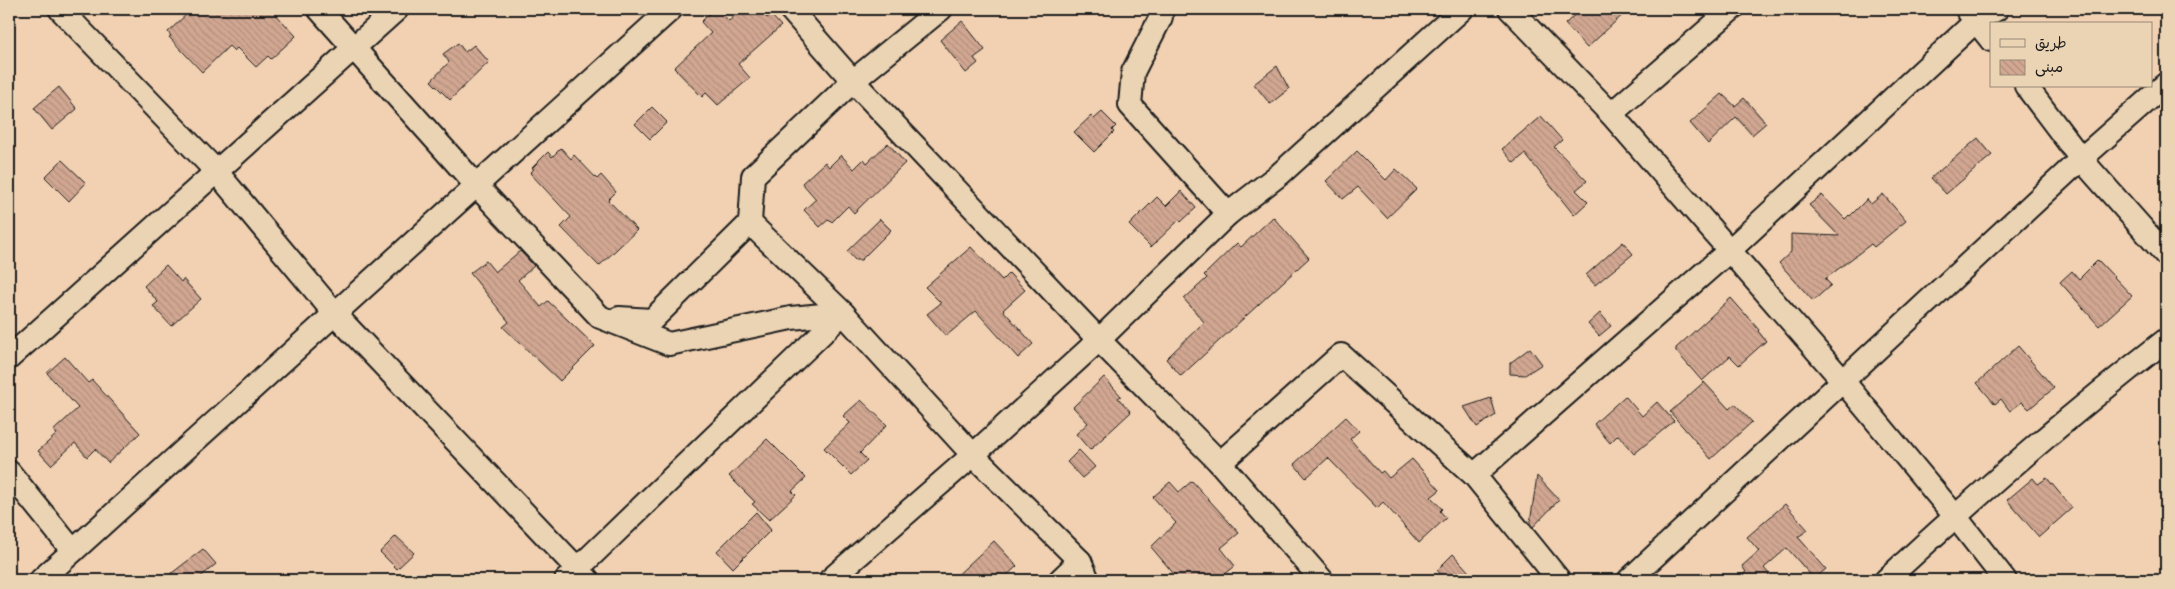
<svg xmlns="http://www.w3.org/2000/svg" width="2175" height="589" viewBox="0 0 2175 589" font-family="Itim,'Playpen Sans Arabic',sans-serif">
  <defs>
    <pattern id="building-back-hatch" width="6" height="6" patternUnits="userSpaceOnUse" patternTransform="scale(1.25)"><rect width="6" height="6" fill="#d1a792"/><path d="M-1 5l2 2M0 0l6 6M5-1l2 2" fill="none" stroke="#b38f7d"/></pattern>
  </defs>
  <rect width="100%" height="100%" fill="#f1d1b2"/>
  <filter id="ink" filterUnits="userSpaceOnUse"><feTurbulence type="fractalNoise" baseFrequency=".02" numOctaves="2"/><feDisplacementMap in="SourceGraphic" scale="10" xChannelSelector="R" yChannelSelector="G"/><feConvolveMatrix kernelMatrix="1 2 1 2 8 2 1 2 1" color-interpolation-filters="sRGB"/></filter>
  <g filter="url(#ink)">
    <g fill="url(#building-back-hatch)" stroke="#1c1c1c">
      <path d="M192,9H271L296,36L271,59L268,56L256,67L237,48L234,51L229,46L202,72L169,37L171,36L168,32Z"/>
      <path d="M714,9H717L729,21L742,9H758L767,18L771,15L781,26L738,64L750,78L718,105L706,93L702,97L674,68L711,33L701,22Z"/>
      <path d="M1581,9H1629L1587,48L1565,24Z"/>
      <path d="M962,21L985,50L974,58L978,63L966,73L940,40Z"/>
      <path d="M458,43L465,52L474,45L489,62L450,100L431,81L449,62L443,54Z"/>
      <path d="M1277,66L1289,89L1270,104L1254,84Z"/>
      <path d="M59,87L77,109L52,130L34,108Z"/>
      <path d="M1722,94L1735,106L1744,98L1766,123L1752,135L1736,117L1708,144L1690,123Z"/>
      <path d="M652,107L667,122L650,139L635,124Z"/>
      <path d="M1102,112L1116,126L1112,130L1114,132L1094,152L1074,132L1091,116L1094,119Z"/>
      <path d="M1541,116L1562,140L1554,147L1587,181L1576,190L1588,202L1574,215L1525,154L1514,163L1502,149Z"/>
      <path d="M1978,138L1992,155L1946,194L1931,178Z"/>
      <path d="M888,143L905,163L854,213L848,206L832,222L829,219L820,227L804,210L816,199L802,183L825,162L829,167L841,155L854,169L864,159L867,163Z"/>
      <path d="M561,148L571,159L574,155L597,179L601,175L616,192L608,200L637,230L599,266L561,227L571,217L530,173L534,169L532,168L548,152L552,157Z"/>
      <path d="M1357,151L1386,180L1396,169L1417,189L1387,218L1358,187L1343,199L1326,181Z"/>
      <path d="M62,160L86,183L69,201L45,177Z"/>
      <path d="M1181,191L1196,208L1181,222L1179,220L1151,247L1129,225L1157,197L1166,206Z"/>
      <path d="M1883,194L1906,221L1874,247L1871,244L1825,279L1831,285L1813,301L1779,263L1791,252V234L1839,236L1809,205L1822,195L1845,219L1849,215L1850,216L1867,199L1871,204Z"/>
      <path d="M1273,217L1309,258L1181,376L1166,359L1204,322L1184,299L1207,278L1204,275L1237,243L1241,247Z"/>
      <path d="M880,219L891,230L861,260H855L847,251Z"/>
      <path d="M1623,242L1633,254L1595,285L1586,275Z"/>
      <path d="M971,247L1002,280L1009,273L1025,290L1003,310L1033,344L1018,358L976,311L946,336L927,314L941,303L925,287Z"/>
      <path d="M520,251L534,266L518,280L541,307L548,301L595,346L560,381L503,327L509,322L470,273L486,261L495,272Z"/>
      <path d="M2098,260L2132,296L2099,326L2060,282L2072,271L2079,279Z"/>
      <path d="M166,265L181,282L183,279L201,299L171,326L153,306L158,302L144,286Z"/>
      <path d="M1731,298L1759,330L1758,331L1766,341L1739,365L1730,356L1702,381L1676,351V348Z"/>
      <path d="M1600,313L1611,326L1599,336L1588,324Z"/>
      <path d="M2018,346L2054,388L2029,409L2022,402L2010,411L2001,399L1995,404L1977,383Z"/>
      <path d="M1530,348L1542,364L1525,375L1510,374V363Z"/>
      <path d="M65,357L88,383L92,380L140,433L108,463L95,449L87,457L75,443L51,465L38,451L57,434L53,431L78,408L47,373Z"/>
      <path d="M1104,377L1121,396L1118,398L1131,412L1090,450L1076,434L1088,423L1073,407Z"/>
      <path d="M1704,382L1729,409L1735,404L1752,422L1711,459L1670,412Z"/>
      <path d="M1625,396L1642,416L1657,402L1674,421L1634,454L1618,435L1610,443L1594,424Z"/>
      <path d="M1491,398L1496,415L1477,427L1464,407Z"/>
      <path d="M861,400L887,425L860,453L867,460L851,475L824,448L850,423L843,416Z"/>
      <path d="M1346,417L1359,431L1350,439L1380,473L1383,471L1389,478L1412,459L1440,490L1431,497L1442,509L1440,511L1446,518L1419,543L1383,502L1377,508L1328,458L1306,478L1294,464Z"/>
      <path d="M767,439L806,478L792,491L796,495L769,520L752,504L755,502L729,476Z"/>
      <path d="M1079,450L1095,467L1082,478L1067,462Z"/>
      <path d="M1537,476L1559,500L1533,527L1530,523Z"/>
      <path d="M2033,478L2038,484L2047,478L2072,508L2039,537L2007,500Z"/>
      <path d="M1192,481L1239,533L1221,548L1235,566L1218,580H1179L1151,547L1176,523L1153,497L1170,482L1179,492Z"/>
      <path d="M1785,504L1808,530L1798,537L1826,569L1814,579L1787,548L1764,568L1774,580H1736L1746,572L1742,566L1759,551L1747,537Z"/>
      <path d="M756,512L771,530L733,568L717,551Z"/>
      <path d="M396,536L414,553L397,569L380,552Z"/>
      <path d="M994,541L1017,566L1002,580H952Z"/>
      <path d="M203,549L216,564L197,580H163Z"/>
      <path d="M1453,554L1476,580H1446L1437,570Z"/>
    </g>
    <g fill="none" stroke-linecap="round" stroke-linejoin="round">
      <g stroke="#1c1c1c" stroke-width="26">
        <g id="minor">
          <path d="M60,9L215,170L335,314L588,580"/>
          <path d="M319,9L476,185L600,317L669,344L791,318L843,313"/>
          <path d="M790,9L853,81L1099,340L1220,463L1322,580"/>
          <path d="M1160,9L1161,17L1133,72L1130,105L1228,214"/>
          <path d="M1510,9L1611,114L1843,381L1955,516L2005,580"/>
          <path d="M1967,10L1991,40"/>
          <path d="M2026,86L2081,159L2166,255"/>
          <path d="M1611,114L1732,9"/>
          <path d="M750,223L843,313L973,455L1080,561L1088,580"/>
          <path d="M619,318L652,320L750,223L753,176L853,81L941,9"/>
          <path d="M9,358L397,9"/>
          <path d="M1220,463L1341,355L1474,475L1559,580"/>
          <path d="M9,472L73,551"/>
          <path d="M1474,475L1729,251L1977,20L1997,9"/>
          <path d="M41,580L671,9"/>
          <path d="M566,580L843,313"/>
          <path d="M830,580L973,455L1099,340L1228,214L1280,174L1462,9"/>
          <path d="M1060,580L1080,561"/>
          <path d="M1629,580L2081,159L2166,84"/>
          <path d="M1886,580C1976,496 2069,415 2166,340"/>
        </g>
      </g>
      <use href="#minor" stroke="#ebd4b4" stroke-width="22"/>
    </g>
  </g>
  <rect width="2175" height="589" fill="none" stroke="#ebd4b4" stroke-width="30"/>
  <rect x="15" y="15" width="2145" height="559" fill="none" stroke="#1c1c1c" stroke-width="2" filter="url(#ink)"/>
  <rect x="1990" y="22" width="162" height="65" fill="#ebd4b4" stroke="#988a77"/>
  <rect x="2000" y="39" width="25" height="8" fill="#ebd4b4" stroke="#988a77"/>
  <text x="2035" y="48" font-size="15" fill="#1c1c1c">طريق</text>
  <rect x="2000" y="60" width="25" height="15" fill="url(#building-back-hatch)" stroke="#988a77"/>
  <text x="2035" y="72" font-size="15" fill="#1c1c1c">مبنى</text>
</svg>
